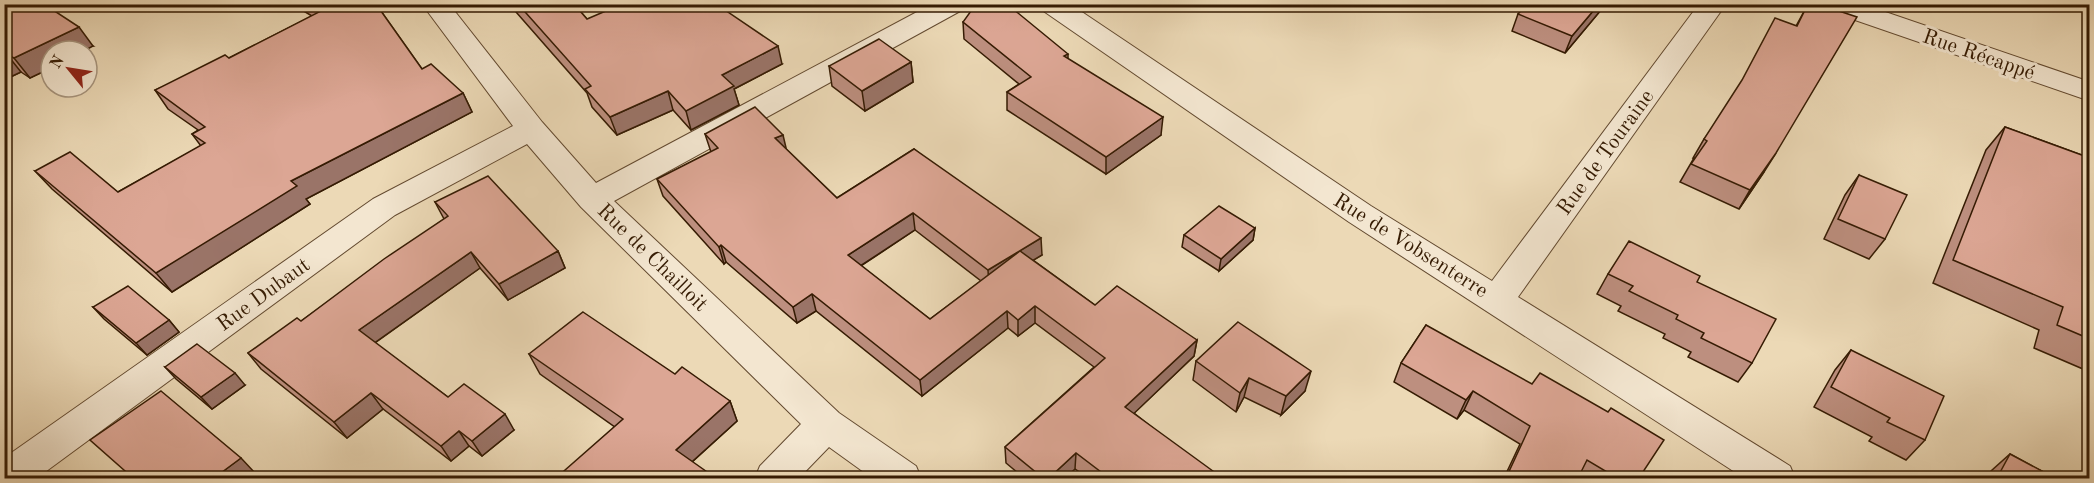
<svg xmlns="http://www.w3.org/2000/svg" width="2094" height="483" viewBox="0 0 2094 483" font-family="'Old Standard TT',serif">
  <rect width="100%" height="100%" fill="#ecd9b6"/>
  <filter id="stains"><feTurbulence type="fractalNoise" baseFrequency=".00333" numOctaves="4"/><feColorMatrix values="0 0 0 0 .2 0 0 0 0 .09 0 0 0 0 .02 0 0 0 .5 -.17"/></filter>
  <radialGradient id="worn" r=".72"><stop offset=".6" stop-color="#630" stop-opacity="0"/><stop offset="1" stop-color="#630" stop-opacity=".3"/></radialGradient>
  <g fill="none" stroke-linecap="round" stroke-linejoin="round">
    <g stroke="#634a30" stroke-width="2">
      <g id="minor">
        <path d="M422,4H449L542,122L596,183L932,4H966L962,10L614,201L839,413L916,466L921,478H872L829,447L799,478H755L760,466L801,424L581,207L527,144L395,215L37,478H4V458L373,199L513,126Z"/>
        <path d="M1038,4H1070L1371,206L1492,281L1699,4H1726L1518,297L1790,466L1795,478H1744L1349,222L1042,10Z"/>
        <path d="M1822,4H1862L2090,82V101L1826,10Z"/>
      </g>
    </g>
    <use href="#minor" fill="#f3e6d0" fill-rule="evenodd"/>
  </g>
  <g fill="#bd8f7f" stroke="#351b03" stroke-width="1.5" fill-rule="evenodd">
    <path d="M4,4L93,46L51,51V68L30,78L21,72L4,80Z"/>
    <path d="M292,4H376L422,69L463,93L472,112L306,199L310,204L172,292L52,189L35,171L118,192L201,146L192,134L198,130L168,109L155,90L229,58L312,16Z"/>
    <path d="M509,4H574L587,19L782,64L734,89L739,105L691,130L673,110L617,135L592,107L587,93Z"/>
    <path d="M1606,4L1565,53L1512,31L1518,14Z"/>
    <path d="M1808,4L1764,172L1739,209L1680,182L1694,158H1693L1704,139L1796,26Z"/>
    <path d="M963,22L1068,54V59L1161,135L1106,174L1007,110V92L1019,84L964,39Z"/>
    <path d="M911,62L913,82L865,111L832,86L829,66Z"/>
    <path d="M2005,127L2090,158V372L2034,348L2039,330L1933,283L1986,150Z"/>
    <path d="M705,134L786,149L837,198L914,149L1042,255L1033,260L1095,305L1197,340L1194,356L1134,413L1216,478H1088L1075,469L1065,478H1024L1006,463L1005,447L1094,367L1035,323L1018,336L1008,328L922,396L816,311L797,323L726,262L724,264L663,196L657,179L711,152ZM915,230L981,281L930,319L861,266Z"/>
    <path d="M1859,175L1885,239L1869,259L1824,239L1845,195Z"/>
    <path d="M435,202L558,251L565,268L508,300L480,268L375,343L448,397L514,430L482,456L469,446L451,461L383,409L347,438L261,369L248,353L301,321L444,219Z"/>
    <path d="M1255,228L1253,240L1219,271L1182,247L1184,235Z"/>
    <path d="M1608,274L1697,282L1752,363L1738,382L1688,357L1691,352L1663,338L1665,334L1618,311L1621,306L1597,294Z"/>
    <path d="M93,307L169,320L179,332L147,355L104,319Z"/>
    <path d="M1426,325L1639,478H1504L1520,444L1464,410L1457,419L1394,382L1401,363Z"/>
    <path d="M1851,350L1925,440L1906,460L1869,441L1872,437L1814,407L1835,370Z"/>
    <path d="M529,354L675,374L730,401L737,421L692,462L615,427L540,374Z"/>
    <path d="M1196,361L1305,391L1281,415L1244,397L1236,412L1193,380Z"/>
    <path d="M165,367L245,385L212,409L176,379Z"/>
    <path d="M2010,454L2055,478H1987L1991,471Z"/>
  </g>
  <g fill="#9a7468" stroke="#351b03" stroke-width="1.5">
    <path d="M1599,4H1606L1565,53L1572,36Z"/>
    <path d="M79,27L93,46L84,51H51V68L30,78L14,58Z"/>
    <path d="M778,46L782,64L734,89L739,105L691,130L686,111L722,75Z"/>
    <path d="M5,52L21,72L4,80V53Z"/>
    <path d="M911,62L913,82L865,111L862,91Z"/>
    <path d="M668,91L673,110L617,135L610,117Z"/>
    <path d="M463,93L472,112L306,199L310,204L172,292L156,273L291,181Z"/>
    <path d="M1163,117L1161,135L1106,174V157Z"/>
    <path d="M783,135L787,152L775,138Z"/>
    <path d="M1776,153L1764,172L1739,209L1750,190Z"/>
    <path d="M913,213L915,230L851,272L848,255Z"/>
    <path d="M1255,228L1253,240L1219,271L1221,259Z"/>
    <path d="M1041,238L1042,255L989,287L988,270Z"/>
    <path d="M721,245L726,262L724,264L719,247Z"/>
    <path d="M558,251L565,268L508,300L499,284Z"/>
    <path d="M471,252L480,268L370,346L359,330Z"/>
    <path d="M812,294L816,311L797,323L793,307Z"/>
    <path d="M1035,306V323L1018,336V320Z"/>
    <path d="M1007,311L1008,328L922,396L920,380Z"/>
    <path d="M169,320L179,332L147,355L136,343Z"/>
    <path d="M1197,340L1194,356L1124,423L1125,407Z"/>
    <path d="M1311,371L1305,391L1281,415L1286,396Z"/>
    <path d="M235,373L245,385L212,409L201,397Z"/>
    <path d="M1249,378L1244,397L1236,412L1240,393Z"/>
    <path d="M1473,391L1464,410L1457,419L1466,400Z"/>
    <path d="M371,393L383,409L347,438L334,422Z"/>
    <path d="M730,401L737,421L684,469L676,450Z"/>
    <path d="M505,414L514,430L482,456L472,441Z"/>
    <path d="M459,431L469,446L451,461L441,446Z"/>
    <path d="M1076,453L1075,469L1065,478H1049Z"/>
    <path d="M241,458L256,474L251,478H214Z"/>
    <path d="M710,474L712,478H705Z"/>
  </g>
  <g fill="#dca694" stroke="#351b03" stroke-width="1.5">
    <path d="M4,4H44L79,27L14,58L4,53Z"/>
    <path d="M314,4H376L422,69L431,64L463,93L291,181L297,186L156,273L35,171L70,152L118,192L205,143L192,134L205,127L155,90L225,55L229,58L323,10Z"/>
    <path d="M518,4H574L587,19L622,4H716L778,46L722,75L734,86L686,111L668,91L610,117L585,89L591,86Z"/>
    <path d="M976,4H980L989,10L1001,4H1007L1068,54L1064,56L1163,117L1106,157L1007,92L1031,77L963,22Z"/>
    <path d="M1527,4H1599L1572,36L1518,14Z"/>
    <path d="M1808,4H1818L1857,17L1776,153L1750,190L1691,164L1707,141L1704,139L1742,80L1775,18L1797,26Z"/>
    <path d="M879,39L911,62L862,91L829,66Z"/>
    <path d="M755,107L783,135L775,138L837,198L914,149L1041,238L988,270L913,213L848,255L930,319L1020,251L1095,305L1117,286L1197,340L1125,407L1217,474L1213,478H1109L1076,453L1049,478H1043L1005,447L1105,358L1035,306L1018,320L1007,311L920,380L812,294L793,307L721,245L719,247L657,179L718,148L705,134Z"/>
    <path d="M2005,127L2090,158V339L2057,325L2063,307L1953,260Z"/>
    <path d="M1859,175L1907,195L1885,239L1838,219Z"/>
    <path d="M488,176L558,251L499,284L471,252L359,330L448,397L464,384L505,414L472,441L459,431L441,446L371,393L334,422L248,353L297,318L301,321L384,259L448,216L435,202Z"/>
    <path d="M1219,206L1255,228L1221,259L1184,235Z"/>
    <path d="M1629,241L1700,276L1697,282L1776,319L1752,363L1701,338L1704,333L1676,319L1678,315L1629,291L1633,286L1608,274Z"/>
    <path d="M128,286L169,320L136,343L93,307Z"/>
    <path d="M583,312L675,374L682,367L730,401L676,450L710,474L705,478H556L623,419L529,354Z"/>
    <path d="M1238,322L1311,371L1286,396L1249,378L1240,393L1196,361Z"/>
    <path d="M1426,325L1532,384L1540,373L1608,412L1611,408L1664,440L1639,478H1617L1587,460L1578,478H1506L1530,426L1473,391L1466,400L1401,363Z"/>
    <path d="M197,344L235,373L201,397L165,367Z"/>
    <path d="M1851,350L1944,396L1925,440L1887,422L1890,418L1831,387Z"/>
    <path d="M161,391L241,458L214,478H133L90,440Z"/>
    <path d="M2010,454L2055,478H1997Z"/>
  </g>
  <g text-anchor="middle" stroke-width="6" stroke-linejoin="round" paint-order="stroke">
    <g font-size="21" fill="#351b03" stroke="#f3e6d0">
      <text transform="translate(1979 54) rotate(19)" y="7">Rue Récappé</text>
      <text transform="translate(1605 152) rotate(-54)" y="7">Rue de Touraine</text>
      <text transform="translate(1411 245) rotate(32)" y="7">Rue de Vobsenterre</text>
      <text transform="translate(653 257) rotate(44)" y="7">Rue de Chailloit</text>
      <text transform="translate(263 294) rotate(-36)" y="7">Rue Dubaut</text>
    </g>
  </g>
  <rect width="2094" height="483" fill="none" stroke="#ecd9b6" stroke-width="24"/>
  <rect x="6" y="6" width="2082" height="471" fill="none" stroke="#351b03" stroke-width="3"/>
  <rect x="12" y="12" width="2070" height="459" fill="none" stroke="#351b03" stroke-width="1.5"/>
  <g transform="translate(69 69) rotate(300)"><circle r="28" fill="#f3e6d0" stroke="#a7957e" stroke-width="1.5"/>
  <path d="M0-4.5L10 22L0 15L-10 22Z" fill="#8f2418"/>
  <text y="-9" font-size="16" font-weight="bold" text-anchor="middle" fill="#351b03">N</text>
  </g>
  <rect width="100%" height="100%" filter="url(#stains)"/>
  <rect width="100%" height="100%" fill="url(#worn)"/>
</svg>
